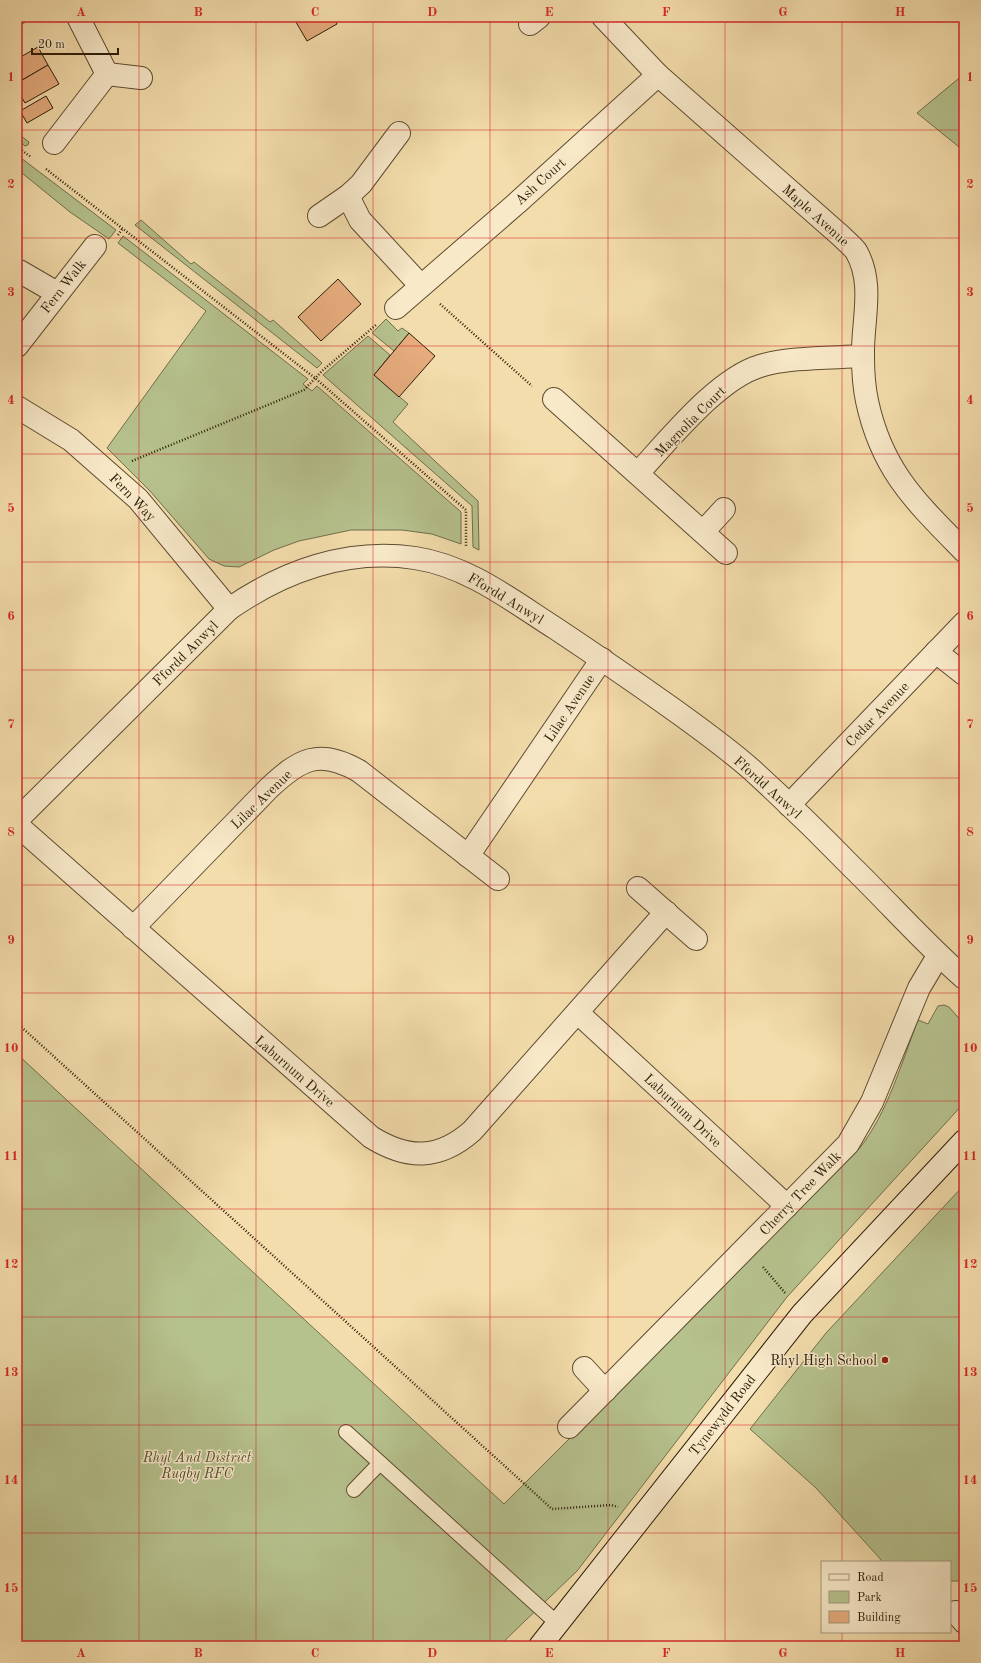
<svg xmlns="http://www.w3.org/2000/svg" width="981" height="1663" viewBox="0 0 981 1663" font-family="'Old Standard TT',serif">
  <rect width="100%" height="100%" fill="#f4ddac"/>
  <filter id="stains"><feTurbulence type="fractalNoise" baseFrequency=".005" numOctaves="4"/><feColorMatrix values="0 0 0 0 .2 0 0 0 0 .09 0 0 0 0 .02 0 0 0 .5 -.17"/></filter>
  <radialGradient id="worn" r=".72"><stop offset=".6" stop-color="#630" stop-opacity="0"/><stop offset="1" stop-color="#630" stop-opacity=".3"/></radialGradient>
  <g fill="#b6c28e" stroke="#706f4b">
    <path d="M17,17H34L19,26Z"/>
    <path d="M964,74V151L917,113Z"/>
    <path d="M17,133L29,142L28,145L25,146L17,140Z"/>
    <path d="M17,155L116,230L109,239L70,212L17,169Z"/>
    <path d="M141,220L191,264L194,262L270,322L273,320L322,363L317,368L135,225Z"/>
    <path d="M123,236L308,379L303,384L312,391L317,386L461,512V544L432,534L402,530H351L299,541L274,550L239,567L224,566L209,559L150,491L107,448L206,311L118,243Z"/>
    <path d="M386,319L398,331L402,328L409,333L394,351L372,333Z"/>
    <path d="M368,336L390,355L374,375L408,404L393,422L478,501L479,550L473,547L472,506L323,375Z"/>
    <path d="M944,1005L949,1007L964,1024V1103L787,1297L577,1571L499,1646H17V1054L504,1504L859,1149C888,1112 901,1064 918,1020L928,1024L938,1006Z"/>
    <path d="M964,1185V1583L959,1581H950V1562H883L816,1488L750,1429L826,1333Z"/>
  </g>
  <g fill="#e6ac7d" stroke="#2b1c08">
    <path d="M293,17H333L337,24L307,41Z"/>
    <path d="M38,47L48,65L17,83V59Z"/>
    <path d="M48,65L59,84L25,103L17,89V83Z"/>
    <path d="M46,96L53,108L27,123L20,111Z"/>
    <path d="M338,279L361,304L321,341L298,317Z"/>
    <path d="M409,333L435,356L399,397L374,375Z"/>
  </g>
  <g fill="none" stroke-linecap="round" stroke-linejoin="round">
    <g stroke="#5d4c31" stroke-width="16">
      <g id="lane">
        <path d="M346,1432L558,1624"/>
        <path d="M354,1490L380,1463"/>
      </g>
    </g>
    <g stroke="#5d4c31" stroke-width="24">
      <g id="street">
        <path d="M603,17L658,75L841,236C846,241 852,246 856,251C875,284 862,321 863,356C863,370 864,387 867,401C882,471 916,502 964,551"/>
        <path d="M530,24L539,17"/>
        <path d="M107,74L141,78"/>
        <path d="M54,143L107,74L78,17"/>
        <path d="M348,196L360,220L421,286"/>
        <path d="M319,216L348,196L361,184L399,133"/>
        <path d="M19,271L57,293"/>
        <path d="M396,308L517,203L658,75"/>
        <path d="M17,346L95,246"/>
        <path d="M554,399L726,553"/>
        <path d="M17,407L71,440L138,499L229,609"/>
        <path d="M638,473C669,440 717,379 760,366C788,357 833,358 863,356"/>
        <path d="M703,532L724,509"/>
        <path d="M936,652L964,674"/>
        <path d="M789,805L964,623"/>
        <path d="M17,820L229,609C284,571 348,548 415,558C468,566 511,600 555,628C594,654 632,680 670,707C698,727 726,747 752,770C786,801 820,834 852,867C890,904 924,943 964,978"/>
        <path d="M17,825L371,1137C408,1160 439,1160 472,1131L666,912"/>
        <path d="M468,856L602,659"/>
        <path d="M638,888L696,939"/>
        <path d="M133,928L269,788C300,759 319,748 359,771L498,879"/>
        <path d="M578,1013L787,1206"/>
        <path d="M584,1368L605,1391"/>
        <path d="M569,1427L848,1144L872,1102L919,988L938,956"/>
        <path d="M955,1612L964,1622"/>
      </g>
    </g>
    <g stroke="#2b1c08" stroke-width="24">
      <path id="secondary" d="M540,1646L802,1314L964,1141"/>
    </g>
    <g stroke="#2b1c08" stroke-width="2.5" stroke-dasharray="1 2" stroke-linecap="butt">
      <path d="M17,147L31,157"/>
      <path d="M46,169L315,378L466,510V546"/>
      <path d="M118,235L123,228"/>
      <path d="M440,304L532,386"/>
      <path d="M132,461L304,390L322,371L376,325"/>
      <path d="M17,1023L552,1509L611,1505L618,1507"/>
      <path d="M763,1267L786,1294"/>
    </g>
    <use href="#lane" stroke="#f8e9c9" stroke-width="14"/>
    <use href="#street" stroke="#f8e9c9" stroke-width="22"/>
    <use href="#secondary" stroke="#f8e9c9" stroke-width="22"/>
  </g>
  <path fill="none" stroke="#d62828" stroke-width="1" stroke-opacity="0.55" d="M139,17V1646M256,17V1646M373,17V1646M490,17V1646M608,17V1646M725,17V1646M842,17V1562M17,130H964M17,238H964M17,346H964M17,454H964M17,562H964M17,670H964M17,778H964M17,885H964M17,993H964M17,1101H964M17,1209H964M17,1317H964M17,1425H964M17,1533H964M842,1632V1646"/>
  <circle fill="#8f2418" stroke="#f8e9c9" stroke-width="1.5" cx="885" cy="1360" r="4"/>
  <g text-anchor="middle" stroke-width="3" stroke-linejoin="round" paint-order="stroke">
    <g font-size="14" fill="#2b1c08" stroke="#f8e9c9">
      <text transform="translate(540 181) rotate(-42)" y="5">Ash Court</text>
      <text transform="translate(816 215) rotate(42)" y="5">Maple Avenue</text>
      <text transform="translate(63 286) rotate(-52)" y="5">Fern Walk</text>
      <text transform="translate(690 421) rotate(-45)" y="5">Magnolia Court</text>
      <text transform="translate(133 497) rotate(46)" y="5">Fern Way</text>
      <text transform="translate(506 598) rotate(31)" y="5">Ffordd Anwyl</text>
      <text transform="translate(185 653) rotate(-45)" y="5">Ffordd Anwyl</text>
      <text transform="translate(569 708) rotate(-56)" y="5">Lilac Avenue</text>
      <text transform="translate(877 714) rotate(-46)" y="5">Cedar Avenue</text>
      <text transform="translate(768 787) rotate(42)" y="5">Ffordd Anwyl</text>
      <text transform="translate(261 799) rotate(-44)" y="5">Lilac Avenue</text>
      <text transform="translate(295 1071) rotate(41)" y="5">Laburnum Drive</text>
      <text transform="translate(683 1110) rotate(43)" y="5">Laburnum Drive</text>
      <text transform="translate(800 1193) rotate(-46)" y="5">Cherry Tree Walk</text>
      <text transform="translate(722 1415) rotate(-52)" y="5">Tynewydd Road</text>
    </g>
    <g font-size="14" fill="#2b1c08" stroke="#f8e9c9" text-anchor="end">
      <text x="877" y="1365">Rhyl High School</text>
    </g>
    <g font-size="14" font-style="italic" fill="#554e30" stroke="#f8e9c9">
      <text x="197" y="1462">Rhyl And District<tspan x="197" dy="16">Rugby RFC</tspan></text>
    </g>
  </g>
  <rect width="981" height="1663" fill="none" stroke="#f4ddac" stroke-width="44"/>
  <rect x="821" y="1561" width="130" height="72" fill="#f8e9c9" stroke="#a6977c"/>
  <rect x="829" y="1574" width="20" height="6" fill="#f8e9c9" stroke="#a6977c"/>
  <text x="857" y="1581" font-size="12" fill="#2b1c08">Road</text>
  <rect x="829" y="1591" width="20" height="12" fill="#b6c28e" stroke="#a6977c"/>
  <text x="857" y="1601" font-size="12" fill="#2b1c08">Park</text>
  <rect x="829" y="1611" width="20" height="12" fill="#e6ac7d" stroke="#a6977c"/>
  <text x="857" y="1621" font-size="12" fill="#2b1c08">Building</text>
  <path d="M32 48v6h86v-6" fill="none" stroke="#2b1c08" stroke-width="2"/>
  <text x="38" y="48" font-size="12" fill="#2b1c08" stroke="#f8e9c9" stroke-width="3" paint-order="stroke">20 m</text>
  <rect x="22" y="22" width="937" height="1619" fill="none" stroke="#d62828" stroke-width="1.5"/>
  <g font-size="13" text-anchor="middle" font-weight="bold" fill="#d62828">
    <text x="81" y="16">A</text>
    <text x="198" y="16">B</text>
    <text x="315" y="16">C</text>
    <text x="432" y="16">D</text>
    <text x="549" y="16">E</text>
    <text x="666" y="16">F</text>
    <text x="783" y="16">G</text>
    <text x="900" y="16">H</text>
    <text x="11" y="81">1</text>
    <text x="970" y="81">1</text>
    <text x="11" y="188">2</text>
    <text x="970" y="188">2</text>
    <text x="11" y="296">3</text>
    <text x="970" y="296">3</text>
    <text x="11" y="404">4</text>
    <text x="970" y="404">4</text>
    <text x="11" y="512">5</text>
    <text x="970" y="512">5</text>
    <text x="11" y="620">6</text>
    <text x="970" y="620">6</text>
    <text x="11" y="728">7</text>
    <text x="970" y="728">7</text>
    <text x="11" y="836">8</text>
    <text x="970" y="836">8</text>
    <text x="11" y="944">9</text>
    <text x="970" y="944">9</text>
    <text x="11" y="1052">10</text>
    <text x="970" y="1052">10</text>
    <text x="11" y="1160">11</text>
    <text x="970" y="1160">11</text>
    <text x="11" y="1268">12</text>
    <text x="970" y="1268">12</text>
    <text x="11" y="1376">13</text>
    <text x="970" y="1376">13</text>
    <text x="11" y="1484">14</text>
    <text x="970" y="1484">14</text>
    <text x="11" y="1592">15</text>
    <text x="970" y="1592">15</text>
    <text x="81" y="1657">A</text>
    <text x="198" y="1657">B</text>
    <text x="315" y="1657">C</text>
    <text x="432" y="1657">D</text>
    <text x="549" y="1657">E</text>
    <text x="666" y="1657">F</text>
    <text x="783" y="1657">G</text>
    <text x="900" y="1657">H</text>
  </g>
  <rect width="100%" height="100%" filter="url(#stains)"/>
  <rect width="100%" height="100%" fill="url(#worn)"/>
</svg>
